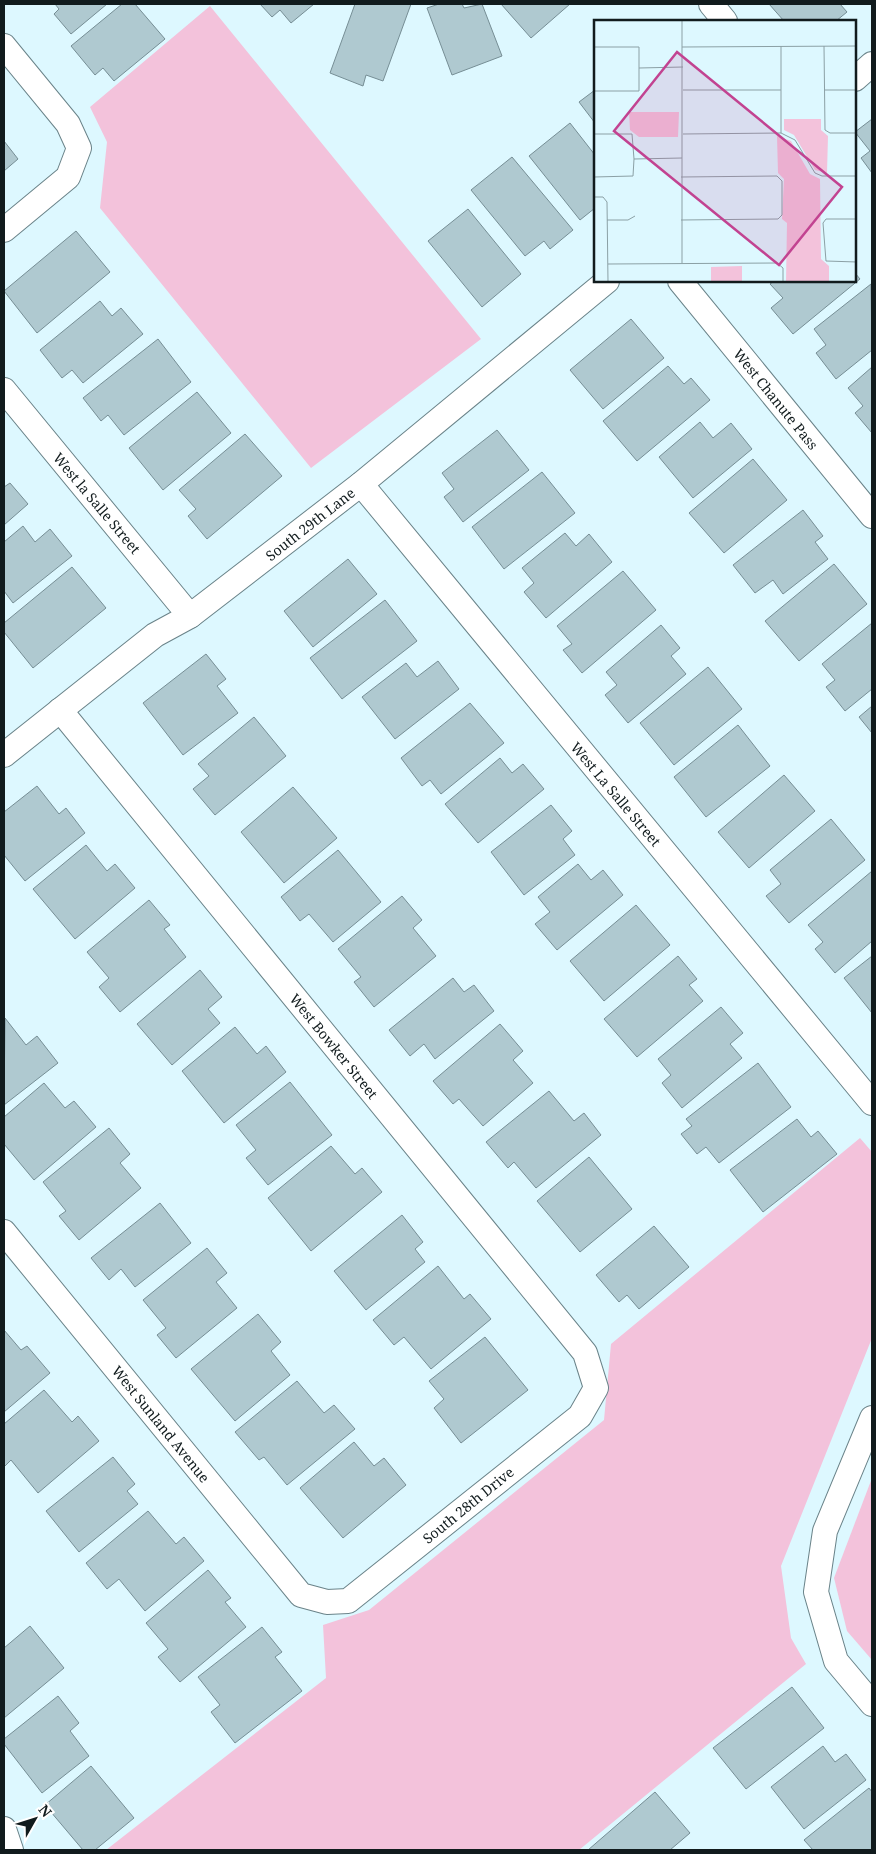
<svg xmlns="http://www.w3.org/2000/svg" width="876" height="1854" viewBox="0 0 876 1854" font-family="'Noto Serif',serif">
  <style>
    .green { fill: #f3c2db }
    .building { fill: #afc9d0; stroke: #768e95 }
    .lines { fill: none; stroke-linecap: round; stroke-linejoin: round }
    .street-casing { stroke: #6a8389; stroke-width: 26 }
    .street { stroke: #fff; stroke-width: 24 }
    .labels { text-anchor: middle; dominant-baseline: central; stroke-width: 4; stroke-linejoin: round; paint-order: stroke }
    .street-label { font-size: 14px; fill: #111b1d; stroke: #fff }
    .inset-road { fill: none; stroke: #8ba0a5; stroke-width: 1 }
    .view { fill: #c24391; fill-opacity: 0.15; stroke: #c24391; stroke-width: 2.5 }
    .inset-edge { fill: none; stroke: #111b1d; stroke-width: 2.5 }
  </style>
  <rect width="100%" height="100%" fill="#ddf8ff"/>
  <g class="green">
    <polygon points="210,6 481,339 311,468 100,208 107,142 90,107"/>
    <polygon points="860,1138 872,1152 872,1338 781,1566 791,1638 806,1664 579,1850 106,1850 326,1678 323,1625 369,1610 604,1420 611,1344"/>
    <polygon points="872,1478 872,1660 847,1631 834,1578"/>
  </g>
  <g class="building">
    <polygon points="55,4 107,4 71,34 54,14 59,9"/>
    <polygon points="122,4 135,4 165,39 114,81 103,68 95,75 71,46"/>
    <polygon points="260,4 314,4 291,23 280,10 272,17"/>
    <polygon points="355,4 411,4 383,81 366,75 363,86 330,73"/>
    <polygon points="439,4 462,4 464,8 482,4 502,56 452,75 427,8"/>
    <polygon points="501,4 570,4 531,38"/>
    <polygon points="769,4 840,4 847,12 836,21 784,21"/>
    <polygon points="595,90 595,123 579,102"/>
    <polygon points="872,119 872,173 861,158 870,151 855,132"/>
    <polygon points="570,123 595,155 595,208 580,220 529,156"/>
    <polygon points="4,141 18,159 4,171"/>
    <polygon points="512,157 573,230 550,249 544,241 525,256 471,190"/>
    <polygon points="468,209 521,274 482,307 428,241"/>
    <polygon points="76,231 110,272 37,333 4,291"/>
    <polygon points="855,273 860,279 793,334 771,308 783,298 770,284 774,281 855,281"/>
    <polygon points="871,284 872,350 836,379 816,353 826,345 814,329"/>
    <polygon points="100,301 112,316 121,308 143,334 83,383 72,370 62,378 40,350"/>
    <polygon points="631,319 664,358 603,409 570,370"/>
    <polygon points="158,339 191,382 124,435 108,415 101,421 83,398"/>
    <polygon points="668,366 684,384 691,378 710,400 637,461 603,421"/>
    <polygon points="872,367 872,433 855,413 863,406 848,388"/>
    <polygon points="197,392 231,433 163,490 129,448"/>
    <polygon points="700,422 713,438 731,423 752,449 693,498 659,457"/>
    <polygon points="497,430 529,470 463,522 444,497 454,489 442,473"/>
    <polygon points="245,434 282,476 207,539 188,516 196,509 179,490"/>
    <polygon points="753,459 787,500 724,553 689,513"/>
    <polygon points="542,472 575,513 504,569 472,527"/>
    <polygon points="10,483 28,504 4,525 4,487"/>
    <polygon points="803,510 823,536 815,542 828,559 783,594 773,580 755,593 733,565"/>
    <polygon points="23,526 35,542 50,529 72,556 13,603 4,591 4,542"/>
    <polygon points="565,533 576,546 589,534 612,562 546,618 524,592 534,583 522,568"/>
    <polygon points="348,559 377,594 313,647 284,611"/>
    <polygon points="834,564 867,604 799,661 765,621"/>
    <polygon points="72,567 106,608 33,668 4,632 4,623"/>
    <polygon points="623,571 656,610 582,673 563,650 572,644 557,626"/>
    <polygon points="385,600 417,641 342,699 310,658"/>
    <polygon points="872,623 872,689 845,711 826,687 835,680 822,664"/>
    <polygon points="661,625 680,648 671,656 686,674 628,723 605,695 617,685 606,672"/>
    <polygon points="206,654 226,679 217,686 238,713 183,755 143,703"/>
    <polygon points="438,661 459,689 395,739 362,697 406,663 417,677"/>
    <polygon points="708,667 742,709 674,765 640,723"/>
    <polygon points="470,703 504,743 441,794 430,780 422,786 401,758"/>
    <polygon points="872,706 872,733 859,717"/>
    <polygon points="254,717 286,756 215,815 193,789 209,776 198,764"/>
    <polygon points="738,725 770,766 706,817 674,777"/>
    <polygon points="500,758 512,773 523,764 544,789 478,843 445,804"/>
    <polygon points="784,775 815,811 749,868 718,832"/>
    <polygon points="37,786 59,814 66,808 85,833 25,881 4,855 4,812"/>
    <polygon points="293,787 337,838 284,883 241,832"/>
    <polygon points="551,805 572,831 563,839 575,855 524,895 491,852"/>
    <polygon points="831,819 865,860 789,923 766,896 781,884 770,870"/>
    <polygon points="86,845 107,871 115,864 135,888 75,939 33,889"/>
    <polygon points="338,850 381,902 333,942 309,914 300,921 281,897"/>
    <polygon points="578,864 591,880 603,870 623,895 557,950 535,924 550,912 538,897"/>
    <polygon points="872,871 872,941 835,973 815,949 823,942 808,925"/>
    <polygon points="402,896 422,920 413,928 436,956 374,1007 354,982 361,977 338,949"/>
    <polygon points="149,900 170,925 164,929 186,957 120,1012 99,987 109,978 87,952"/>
    <polygon points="636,905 670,945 604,1001 570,961"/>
    <polygon points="678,956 697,979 689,985 703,1001 637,1057 604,1019"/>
    <polygon points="872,956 872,1013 844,978"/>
    <polygon points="200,970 222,997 208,1009 220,1023 172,1065 137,1024"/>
    <polygon points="453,978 464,992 474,985 494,1011 435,1059 424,1044 410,1056 389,1030"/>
    <polygon points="721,1007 743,1033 730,1044 742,1058 682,1108 662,1083 671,1075 658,1059"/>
    <polygon points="5,1018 26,1045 37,1036 58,1063 4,1105"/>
    <polygon points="500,1024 523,1051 513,1060 533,1083 483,1126 459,1099 453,1104 433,1081"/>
    <polygon points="235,1027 257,1054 266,1046 286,1072 224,1123 182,1071"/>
    <polygon points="758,1063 791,1107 719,1163 706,1147 697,1154 681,1134 692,1126 686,1119"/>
    <polygon points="290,1082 332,1135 268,1185 246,1158 256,1150 236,1125"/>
    <polygon points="44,1083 65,1108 74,1101 96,1127 34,1180 4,1144 4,1117"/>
    <polygon points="549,1091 574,1121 584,1113 601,1135 536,1188 514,1162 508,1168 486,1142"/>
    <polygon points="797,1119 811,1137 818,1131 837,1154 763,1212 730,1170"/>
    <polygon points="109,1128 130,1154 120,1163 141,1188 79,1240 59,1216 66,1211 43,1182"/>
    <polygon points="331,1146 355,1174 362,1168 382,1192 311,1251 268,1198"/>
    <polygon points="589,1157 632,1209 580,1252 537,1201"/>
    <polygon points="160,1203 191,1243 135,1287 121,1269 109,1280 91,1258"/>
    <polygon points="402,1215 423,1242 415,1249 425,1262 366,1310 334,1271"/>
    <polygon points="654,1226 689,1267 639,1309 627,1295 619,1302 596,1275"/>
    <polygon points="207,1248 227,1273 216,1282 237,1308 176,1358 157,1335 166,1328 143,1300"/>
    <polygon points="438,1266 464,1299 470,1294 491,1319 431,1369 404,1337 394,1345 373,1320"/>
    <polygon points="258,1314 281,1342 271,1351 290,1375 235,1421 191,1369"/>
    <polygon points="4,1330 21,1350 27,1346 50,1373 4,1412"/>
    <polygon points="485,1337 528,1390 461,1443 434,1408 444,1399 429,1381"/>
    <polygon points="297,1381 324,1413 334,1405 355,1429 287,1485 264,1457 259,1460 235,1432"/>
    <polygon points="44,1390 72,1422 78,1416 99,1441 38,1493 11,1460 4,1467 4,1424"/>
    <polygon points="354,1442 374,1466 384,1458 406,1485 343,1538 300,1488"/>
    <polygon points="113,1457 135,1484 127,1491 138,1504 79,1552 46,1511"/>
    <polygon points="148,1511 176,1544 184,1537 204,1561 145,1611 119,1579 107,1589 86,1563"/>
    <polygon points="208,1570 231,1598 225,1602 246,1627 180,1682 158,1657 168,1649 146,1623"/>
    <polygon points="30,1626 64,1668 4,1718 4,1648"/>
    <polygon points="262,1627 282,1652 275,1657 302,1691 235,1743 211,1712 220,1705 198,1677"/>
    <polygon points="792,1687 824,1728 746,1789 713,1748"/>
    <polygon points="58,1696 79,1723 70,1731 89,1756 42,1793 4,1744 4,1739"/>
    <polygon points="823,1746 835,1762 846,1754 866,1780 804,1829 771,1787"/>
    <polygon points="91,1766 134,1818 95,1850 83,1850 45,1805"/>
    <polygon points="869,1788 872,1792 872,1850 813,1850 804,1840"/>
    <polygon points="655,1792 690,1833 670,1850 588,1850"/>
  </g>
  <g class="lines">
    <defs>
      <g id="street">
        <polyline points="711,4 725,21"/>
        <polyline points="4,46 68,124 79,148 68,177 4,230"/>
        <polyline points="855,79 872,64"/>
        <polyline points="680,281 872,516"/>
        <polyline points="4,390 190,616"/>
        <polyline points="361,484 872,1103"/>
        <polyline points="4,755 155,635 190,616 361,484 607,281"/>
        <polyline points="4,1232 301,1595 327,1602 348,1601 580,1416 596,1388 585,1353 60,710"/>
        <polyline points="872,1418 825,1531 816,1592 836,1661 872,1704"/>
        <polyline points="4,1829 11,1850"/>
      </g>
    </defs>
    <use href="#street" class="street-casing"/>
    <use href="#street" class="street"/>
  </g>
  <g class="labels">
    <g class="street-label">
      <text transform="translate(776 399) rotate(51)">West Chanute Pass</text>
      <text transform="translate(97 503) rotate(50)">West la Salle Street</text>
      <text transform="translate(310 524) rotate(-38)">South 29th Lane</text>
      <text transform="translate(616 794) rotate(50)">West La Salle Street</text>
      <text transform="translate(334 1046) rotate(51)">West Bowker Street</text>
      <text transform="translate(161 1424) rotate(51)">West Sunland Avenue</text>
      <text transform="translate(468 1505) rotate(-39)">South 28th Drive</text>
    </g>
  </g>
  <g transform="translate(594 20)">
    <rect width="262" height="262" fill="#ddf8ff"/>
    <path d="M 35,92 L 85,92 L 84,117 L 45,117 L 36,110 ZM 190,99 L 227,99 L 227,110 L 234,116 L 233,153 L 221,150 L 200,115 L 190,110 ZM 183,116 L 197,121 L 216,154 L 226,159 L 227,239 L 235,246 L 235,262 L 192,262 L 193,203 L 188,199 L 190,159 L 184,153 ZM 148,246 L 148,262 L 117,262 L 117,247 Z" fill="#f3c2db"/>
    <path class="inset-road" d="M 187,26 L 187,113M 230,26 L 231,110 L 236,113 L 263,113M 0,27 L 45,27 L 45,71 L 0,71M 88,27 L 263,26M 45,48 L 89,47M 89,70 L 187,70M 230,70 L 263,70M 0,114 L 38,114 L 40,139 L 39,156 L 0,157M 89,114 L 187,113 L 201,120 L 221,153 L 228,156 L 263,156M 40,139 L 88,138M 87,157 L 183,156 L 188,161 L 188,195 L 184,199 L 87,200M 0,177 L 9,177 L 13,182 L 14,262M 263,199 L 232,199 L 229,203 L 232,241 L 263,242M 13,200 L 34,200 L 41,196M 88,243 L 88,0M 14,244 L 183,243 L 189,248 L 189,262"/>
    <path class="view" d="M 83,32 L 248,167 L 185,245 L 20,111 Z"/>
    <rect width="262" height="262" class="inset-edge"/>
  </g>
  <rect width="876" height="1854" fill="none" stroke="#111b1d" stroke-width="10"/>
  <g transform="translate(35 1819) rotate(51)" stroke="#ffffff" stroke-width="4" paint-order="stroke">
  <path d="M0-4L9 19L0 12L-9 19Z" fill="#111b1d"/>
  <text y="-8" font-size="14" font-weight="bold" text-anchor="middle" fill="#111b1d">N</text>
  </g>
</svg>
